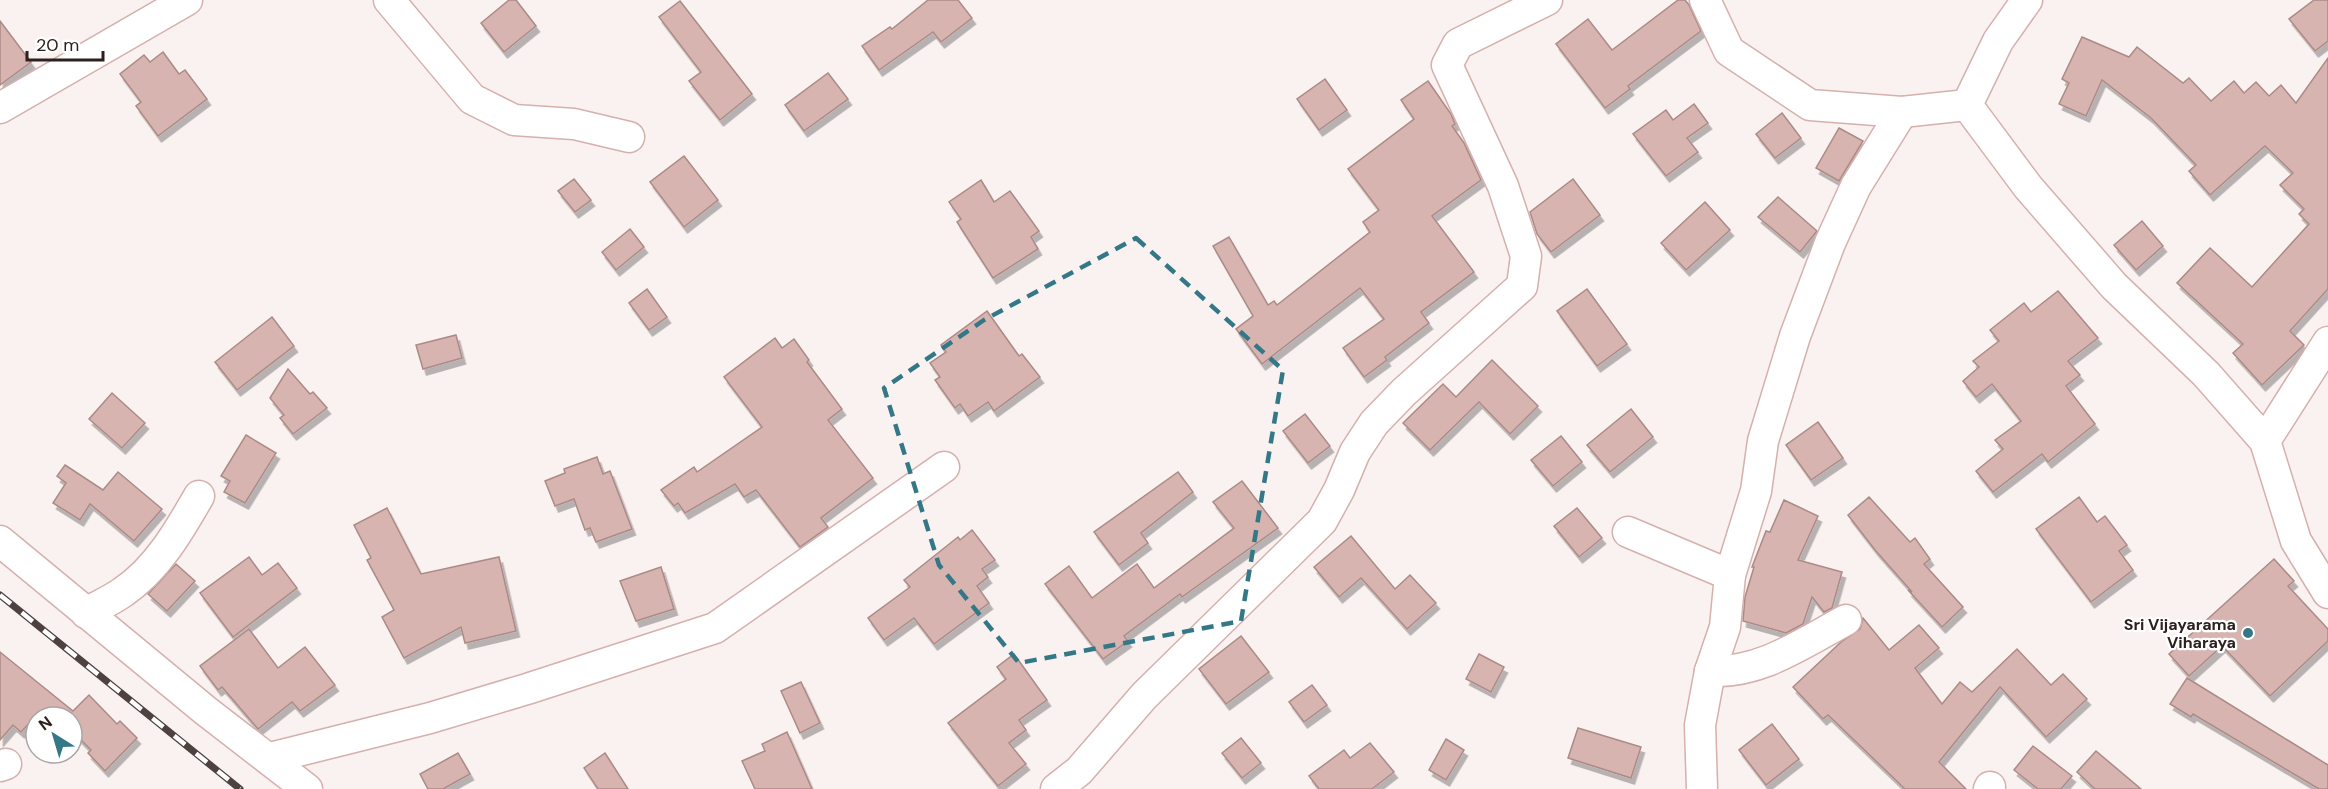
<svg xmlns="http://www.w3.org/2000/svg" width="2328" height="789" viewBox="0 0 2328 789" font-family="'DM Sans',sans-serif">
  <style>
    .building { fill: #d7b4b0; stroke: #ac8a86; stroke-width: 1.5; filter: url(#shadow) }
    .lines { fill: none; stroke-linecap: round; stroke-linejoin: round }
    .minor-casing { stroke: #d5b0ad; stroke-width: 33 }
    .minor { stroke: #fff; stroke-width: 30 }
    .rail-casing { stroke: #4e4240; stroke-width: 7 }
    .rail { stroke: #fff; stroke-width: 4.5; stroke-dasharray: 14; stroke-linecap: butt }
    .marked { fill: none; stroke: #347887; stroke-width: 4.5; stroke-dasharray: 12 8; stroke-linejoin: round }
    .poi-dot { fill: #347887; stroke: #fff; stroke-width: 2 }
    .labels { text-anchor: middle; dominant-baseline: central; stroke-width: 4.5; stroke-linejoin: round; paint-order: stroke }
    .poi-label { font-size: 16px; font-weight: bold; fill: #2d201e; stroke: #fff; text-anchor: end }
  </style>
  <defs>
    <filter id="shadow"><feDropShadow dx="3.5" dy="6" stdDeviation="0" flood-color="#0004"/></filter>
  </defs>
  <rect width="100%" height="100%" fill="#faf2f1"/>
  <g class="building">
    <polygon points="509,0 516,0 536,26 504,52 481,23"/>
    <polygon points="928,0 958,0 972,18 941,42 933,32 879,70 862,46 890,27 892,29"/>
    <polygon points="1678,0 1685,0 1689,5 1701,31 1628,86 1630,89 1605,108 1556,44 1588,19 1612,50"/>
    <polygon points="2314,0 2328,0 2328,41 2315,51 2289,19"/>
    <polygon points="680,1 752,94 720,120 689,81 701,72 659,17"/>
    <polygon points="0,21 31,62 0,85"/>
    <polygon points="2082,37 2129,57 2137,47 2183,83 2189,78 2211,101 2234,81 2244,93 2256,82 2269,96 2281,85 2296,103 2328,58 2328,289 2290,331 2304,345 2262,385 2233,353 2243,344 2177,283 2210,248 2252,287 2309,224 2299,214 2304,209 2280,185 2293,173 2265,146 2210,195 2189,171 2196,165 2151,118 2102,80 2086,116 2059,104 2069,83 2062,79"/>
    <polygon points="163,52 179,74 185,70 207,99 158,136 136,106 141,102 120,74 144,55 150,62"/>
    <polygon points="828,73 848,99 804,131 785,105"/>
    <polygon points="1325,79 1347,110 1319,130 1297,99"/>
    <polygon points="1428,81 1451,114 1455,124 1452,126 1464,143 1481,180 1432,216 1474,272 1421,312 1429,323 1385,357 1387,360 1364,377 1343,348 1384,319 1360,288 1262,364 1236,329 1253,316 1213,246 1229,237 1268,305 1274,301 1277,305 1370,232 1363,222 1379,210 1348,169 1414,119 1401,100"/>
    <polygon points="1694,104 1708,123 1687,138 1698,152 1666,176 1633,134 1666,110 1673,120"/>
    <polygon points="1782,113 1801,138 1775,158 1756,134"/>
    <polygon points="1839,128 1863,141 1839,181 1816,168"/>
    <polygon points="684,156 718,200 684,227 650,182"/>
    <polygon points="574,179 591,200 575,212 558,191"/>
    <polygon points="1573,179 1600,215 1551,252 1537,234 1530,212"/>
    <polygon points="981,180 994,202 1010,191 1039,231 1031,237 1038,249 993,278 957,222 961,219 949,202"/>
    <polygon points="1778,197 1817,231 1800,252 1758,217"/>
    <polygon points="1705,202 1730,230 1686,270 1661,243"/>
    <polygon points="2142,221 2163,246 2136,270 2114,245"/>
    <polygon points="630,229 644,247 616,270 602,252"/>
    <polygon points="647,289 667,317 649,330 629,303"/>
    <polygon points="1587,289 1627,344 1597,366 1557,311"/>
    <polygon points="2058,291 2098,338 2068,361 2080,375 2066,386 2095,424 2048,462 2042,454 1993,492 1976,471 2003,449 1995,440 2021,421 1992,384 1976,397 1963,381 1979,367 1973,361 1999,341 1990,330 2024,303 2031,312"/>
    <polygon points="987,311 1019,356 1022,354 1040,377 994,411 988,402 968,416 960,404 955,408 935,380 940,377 930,363 946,352 941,345"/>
    <polygon points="272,317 294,346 237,390 215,362"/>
    <polygon points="456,335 462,358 423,369 416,345"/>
    <polygon points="775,338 782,348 794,339 809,360 807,362 842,409 828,420 873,478 821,518 828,527 800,547 756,490 744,497 735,484 685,513 678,503 674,506 661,490 694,467 697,472 762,427 724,377"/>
    <polygon points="1492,360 1538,406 1510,434 1479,402 1430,450 1403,423 1443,384 1456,397"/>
    <polygon points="288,369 310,394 313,392 327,408 293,434 280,418 284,415 270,398"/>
    <polygon points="112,393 145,423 122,448 89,419"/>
    <polygon points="1631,409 1653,437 1610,472 1587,445"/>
    <polygon points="1305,414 1330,446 1308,463 1283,431"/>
    <polygon points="1818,422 1843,458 1811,480 1786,445"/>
    <polygon points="246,435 276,453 245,503 224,492 230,481 221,476"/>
    <polygon points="1561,436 1582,462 1553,486 1531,460"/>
    <polygon points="597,457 603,474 610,471 632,529 596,542 590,528 585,530 574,499 555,506 545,481 565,473 564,469"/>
    <polygon points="65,465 103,490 118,472 162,509 134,541 90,504 80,520 53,503 66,483 57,476"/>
    <polygon points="1178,472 1193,492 1141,533 1148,543 1119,565 1094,532"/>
    <polygon points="1242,481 1278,528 1182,597 1180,594 1124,636 1128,641 1103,659 1045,584 1069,566 1092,598 1137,564 1154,588 1234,528 1213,502"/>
    <polygon points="1869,497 1910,542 1915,538 1930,559 1924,564 1963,607 1942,627 1908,590 1912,592 1875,550 1848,515"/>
    <polygon points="2079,497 2097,522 2105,516 2127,545 2119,551 2133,570 2091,602 2036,529"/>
    <polygon points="1784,500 1818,516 1798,560 1842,572 1832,608 1824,612 1812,597 1803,624 1786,633 1743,621 1745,597 1754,567 1752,567 1766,531 1770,532"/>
    <polygon points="387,508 421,574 499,557 516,631 465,643 461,627 404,658 382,617 394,610 367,560 371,558 354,525"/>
    <polygon points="1577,508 1602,538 1579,557 1554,526"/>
    <polygon points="972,530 995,560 982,569 988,577 977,586 989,603 934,644 914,618 884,640 868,618 910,587 904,580 958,537 960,540"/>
    <polygon points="1351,536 1395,589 1410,575 1436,603 1407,629 1361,578 1339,597 1314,567"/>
    <polygon points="249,557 262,575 278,563 297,588 233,637 200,593"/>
    <polygon points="2274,559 2294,581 2288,586 2328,629 2328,641 2270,696 2222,646 2189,676 2169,654"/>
    <polygon points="176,564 195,581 167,611 148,594"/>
    <polygon points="661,567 674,609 636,621 620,581"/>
    <polygon points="1863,618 1889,650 1919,625 1939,648 1915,668 1942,704 1960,682 1972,692 2017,649 2051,685 2063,674 2087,699 2046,737 2000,687 1939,762 1966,789 1905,789 1828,715 1823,719 1793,687 1841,642 1860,629"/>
    <polygon points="249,629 278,668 305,647 335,685 300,711 292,702 258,729 222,687 218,690 200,666"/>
    <polygon points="1241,636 1269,672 1226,704 1199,669"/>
    <polygon points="0,652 73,711 89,695 117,724 120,721 137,738 105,771 88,753 91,750 72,731 72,717 35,717 21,732 13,725 0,740"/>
    <polygon points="1014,654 1047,700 1019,720 1026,730 1009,743 1026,764 998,786 948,723 1006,679 997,667"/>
    <polygon points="1479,654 1504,667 1491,692 1466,679"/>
    <polygon points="2187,678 2328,765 2328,789 2319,789 2193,714 2191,717 2170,704"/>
    <polygon points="801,682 820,723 800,733 781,691"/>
    <polygon points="1312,685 1327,705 1304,722 1289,702"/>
    <polygon points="1772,724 1799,759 1766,785 1739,750"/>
    <polygon points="1578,728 1641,747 1631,778 1568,758"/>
    <polygon points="787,732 812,789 755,789 742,761 765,751 762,744"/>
    <polygon points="1241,738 1261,763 1242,778 1222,753"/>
    <polygon points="1446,739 1464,750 1446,780 1429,770"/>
    <polygon points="1370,743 1394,772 1372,789 1319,789 1309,776 1344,750 1350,758"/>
    <polygon points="2033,746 2072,776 2061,789 2038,789 2014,770"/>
    <polygon points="2096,751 2141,789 2095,789 2077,772"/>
    <polygon points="458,753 470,774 443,789 428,789 420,774"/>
    <polygon points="605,753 628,789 598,789 584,768"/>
  </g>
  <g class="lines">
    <defs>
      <g id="minor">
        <polyline points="389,0 472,99 514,120 574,124 629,137"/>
        <polyline points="1705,0 1729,51 1810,105 1902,112 1967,105"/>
        <polyline points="2027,0 1998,41 1967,105 2028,187 2114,286 2206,374 2265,441 2296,541 2328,593"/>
        <polyline points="0,108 187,0"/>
        <polyline points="2265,441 2328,342"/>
        <polyline points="1628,532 1730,575"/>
        <polyline points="0,541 206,711 307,789"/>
        <path d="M 86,613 C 98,606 112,600 123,592 C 157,569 179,531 199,496"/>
        <path d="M 1710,671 C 1760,674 1803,643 1846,620"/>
        <polyline points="270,758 430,718 527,689 715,628 944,467"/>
        <polyline points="0,766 6,764"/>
        <polyline points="1056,789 1079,771 1144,696 1322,521 1339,490 1355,452 1374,423 1404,392 1522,286 1526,256 1503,186 1447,65 1458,44 1547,0"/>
        <polyline points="1702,789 1700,725 1710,671 1725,627 1730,575 1756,491 1763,441 1795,336 1830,243 1856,186 1902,112"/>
        <polyline points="1989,789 1990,787"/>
      </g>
    </defs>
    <use href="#minor" class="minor-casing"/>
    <use href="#minor" class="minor"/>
    <defs>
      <polyline id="rail" points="0,595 240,789"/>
    </defs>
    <use href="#rail" class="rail-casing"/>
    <use href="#rail" class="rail"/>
  </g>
  <path class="marked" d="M 1136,238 L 1283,370 L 1241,621 L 1019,663 L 939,565 L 884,388 L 984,320 Z"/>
  <circle class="poi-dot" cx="2248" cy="633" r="6"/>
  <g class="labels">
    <g class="poi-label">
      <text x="2236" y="624">Sri Vijayarama<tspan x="2236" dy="18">Viharaya</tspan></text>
    </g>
  </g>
  <g transform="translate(54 735) rotate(323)"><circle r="28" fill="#ffffff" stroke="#aba6a5" stroke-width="1.5"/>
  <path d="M0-4.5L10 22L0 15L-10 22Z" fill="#347887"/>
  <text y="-9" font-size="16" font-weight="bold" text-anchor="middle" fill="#2d201e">N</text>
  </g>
  <path d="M27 51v9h76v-9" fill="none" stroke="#2d201e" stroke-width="3"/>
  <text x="36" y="51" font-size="18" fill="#2d201e" stroke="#ffffff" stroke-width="4.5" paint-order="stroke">20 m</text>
</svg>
